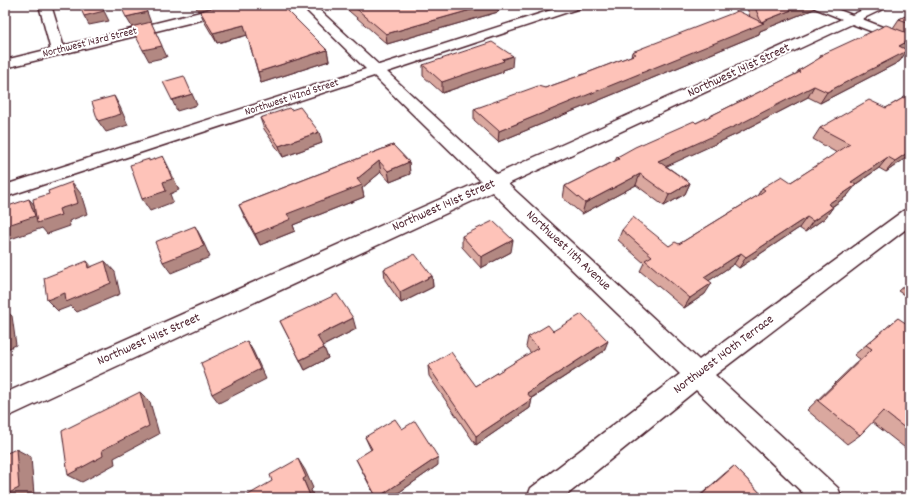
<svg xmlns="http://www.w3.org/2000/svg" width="915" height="503" viewBox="0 0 915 503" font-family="Dekko,sans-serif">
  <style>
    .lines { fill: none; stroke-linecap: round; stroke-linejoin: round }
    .minor-casing { stroke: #4a1f2b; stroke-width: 3 }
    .tertiary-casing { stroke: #4a1f2b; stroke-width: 3 }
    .minor { fill: #fff; fill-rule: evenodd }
    .tertiary { fill: #fff; fill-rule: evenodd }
    .wall { fill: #daa89f; stroke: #4a1f2b }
    .shaded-wall { fill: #b28882; stroke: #4a1f2b }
    .building { fill: #fec3b9; stroke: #4a1f2b }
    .labels { text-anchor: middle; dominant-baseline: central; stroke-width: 4; stroke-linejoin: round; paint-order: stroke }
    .far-street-label { font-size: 11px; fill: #4a1f2b; stroke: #fff }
    .street-label { font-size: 13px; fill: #4a1f2b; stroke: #fff }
  </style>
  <rect width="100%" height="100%" fill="#fff"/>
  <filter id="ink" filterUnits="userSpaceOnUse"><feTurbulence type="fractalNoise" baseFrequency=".025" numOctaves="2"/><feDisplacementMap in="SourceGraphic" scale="8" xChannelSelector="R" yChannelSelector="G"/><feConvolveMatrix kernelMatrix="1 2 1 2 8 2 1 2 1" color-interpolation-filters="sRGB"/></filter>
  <g filter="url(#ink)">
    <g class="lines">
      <defs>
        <g id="minor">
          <polygon points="39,5 51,5 65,51 63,54 53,54 51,51"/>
          <polygon points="301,5 314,5 379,65 567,5 585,5 583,7 387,72 497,174 842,19 812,7 810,5 826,5 852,15 873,5 889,5 887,7 862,19 910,38 910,46 852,24 508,184 699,360 903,211 910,209 910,226 715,375 838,488 842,498 808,498 696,390 563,498 527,498 531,488 680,374 492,192 5,418 5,393 481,181 374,76 5,197 5,185 366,69"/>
        </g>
        <polygon id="tertiary" points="229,5 251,5 250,8 5,68 5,60"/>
      </defs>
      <use href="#minor" class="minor-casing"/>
      <use href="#tertiary" class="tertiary-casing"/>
      <use href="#minor" class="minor"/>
      <use href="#tertiary" class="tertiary"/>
    </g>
    <g class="wall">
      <polygon points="342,5 515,5 498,10 498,12 387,44"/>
      <polygon points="746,5 816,5 814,9 760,31 759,34 498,142 474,120 474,109 545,88 587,73 631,56 632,52 750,17"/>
      <polygon points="200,11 327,50 329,61 261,83 247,35 217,43 204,21"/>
      <polygon points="910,14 910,47 906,49 907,50 900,61 895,64 820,103 808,97 737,134 666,166 690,183 685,194 664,206 636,185 582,214 563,198 565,186 615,161 617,157 696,123 796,74 798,71 819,59 821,55 893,28 899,19"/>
      <polygon points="423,65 512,67 503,70 503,72 442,93 423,76"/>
      <polygon points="910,94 910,155 886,172 879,168 855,185 847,196 832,207 833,207 825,218 805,232 799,228 739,268 734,264 708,281 705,294 684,308 640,271 644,263 618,240 622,230 669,246 679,244 757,196 762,188 791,182 837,153 813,139 820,128 886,108"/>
      <polygon points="260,118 322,143 283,157 264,129"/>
      <polygon points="393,145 409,162 410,174 390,182 381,172 362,188 364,197 293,225 295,231 260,245 244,216 239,205"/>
      <polygon points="462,236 511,252 481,268 462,247"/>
      <polygon points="384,269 432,276 433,287 401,303 385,280"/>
      <polygon points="910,280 910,299 898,291"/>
      <polygon points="898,318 908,391 910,393 910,451 909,451 872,422 860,435 847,444 807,410 860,359 854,355"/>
      <polygon points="280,321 356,329 323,346 328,358 305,370"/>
      <polygon points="553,331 604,351 532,398 530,408 476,445 429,376 428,366 476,386 531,353 526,347 528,337"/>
      <polygon points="402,429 438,465 391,498 376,498 360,467 356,459 371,450 365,437"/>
      <polygon points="734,466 765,498 697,498 724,474"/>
    </g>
    <g class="shaded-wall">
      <polygon points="101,5 109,21 89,25 84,16"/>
      <polygon points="195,5 223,5 198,11"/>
      <polygon points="488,5 515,5 498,10 498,12 387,44 386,34"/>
      <polygon points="804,5 816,5 814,9 760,31 759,34 498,142 499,131 761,22"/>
      <polygon points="147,12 151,23 132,27 126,17"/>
      <polygon points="151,23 167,57 149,61 143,50"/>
      <polygon points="244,25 248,35 217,43 213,33"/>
      <polygon points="910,40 910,47 891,57 899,46"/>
      <polygon points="327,50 329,61 261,83 258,72"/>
      <polygon points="907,50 900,61 895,64 820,103 827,92"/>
      <polygon points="513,56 512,67 503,70 503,72 442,93 442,82"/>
      <polygon points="814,86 808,97 737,134 654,172 658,161"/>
      <polygon points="192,94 197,105 177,111 172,100"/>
      <polygon points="114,96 120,107 128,125 106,132 98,121"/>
      <polygon points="319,132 322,143 283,157 279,146"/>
      <polygon points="910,151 910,155 886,172 895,161"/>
      <polygon points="163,156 169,168 179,190 170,194 173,202 150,211 142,199 163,182"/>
      <polygon points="888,157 879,168 843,193 851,182"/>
      <polygon points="379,161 381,172 362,188 364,197 293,225 295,231 260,245 255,234 287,214 357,179"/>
      <polygon points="409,162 410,174 390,182 388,171"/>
      <polygon points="640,174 636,185 582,214 585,203"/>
      <polygon points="72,182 81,194 87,214 69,221 70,226 47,234 42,228 5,241 5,226 29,199 39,210 59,209"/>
      <polygon points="690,183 685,194 664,206 669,195"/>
      <polygon points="856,185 847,196 820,215 828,204"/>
      <polygon points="833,207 825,218 805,232 813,221"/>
      <polygon points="807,217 799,228 739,268 746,257"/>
      <polygon points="195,226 201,237 210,257 171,273 163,262"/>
      <polygon points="513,240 511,252 481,268 481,257"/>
      <polygon points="741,253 734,264 698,288 704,277"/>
      <polygon points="87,261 96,272 88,268"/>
      <polygon points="105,261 115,272 120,294 77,312 71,306 58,311 47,300"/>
      <polygon points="432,276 433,287 401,303 400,292"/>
      <polygon points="712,283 705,294 684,308 690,298"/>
      <polygon points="5,310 12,316 16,345 5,350"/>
      <polygon points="353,318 356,329 321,347 317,336"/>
      <polygon points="247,341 253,351 266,379 219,403 212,394"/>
      <polygon points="608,341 604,351 525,402 527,393"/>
      <polygon points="324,348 328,358 305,370 300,360"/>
      <polygon points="140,392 150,402 159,434 114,458 115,464 82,482 68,475 102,450"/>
      <polygon points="532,399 530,408 476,445 476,436"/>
      <polygon points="16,449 31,457 34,495 29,498 5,498 5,495"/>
      <polygon points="438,457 438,465 391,498 377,498"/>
      <polygon points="298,459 305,470 313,488 311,490 314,498 311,498 303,479"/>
    </g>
    <g class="building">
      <polygon points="79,5 101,5 104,11 84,16"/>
      <polygon points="120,5 143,5 147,12 126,17"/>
      <polygon points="224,5 282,5 327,50 258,72 244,25 213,33 200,11"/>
      <polygon points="352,5 488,5 386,34"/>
      <polygon points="754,5 804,5 761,22 764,23 499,131 474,109 538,86 545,88 587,73 636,54 632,52 738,11 761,22"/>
      <polygon points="910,14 910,23 899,19"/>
      <polygon points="151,22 162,46 143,50 131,27"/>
      <polygon points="886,25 910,34 910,40 899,46 907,50 903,53 827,92 814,86 742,123 658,161 690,183 669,195 640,174 585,203 565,186 619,159 617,157 635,147 694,121 696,123 800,72 798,71 823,56 821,55"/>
      <polygon points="492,42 513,56 502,59 504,61 442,82 423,65"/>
      <polygon points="184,76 192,94 172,100 163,82"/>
      <polygon points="910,94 910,151 895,161 888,157 851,182 856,185 828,204 833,207 813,221 807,217 746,257 741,253 704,277 712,283 690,298 645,260 652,256 622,230 633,217 669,246 675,242 679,244 757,196 765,190 762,188 782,176 791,182 850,144 820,128 869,100 886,108"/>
      <polygon points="114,96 121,114 98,121 92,102"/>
      <polygon points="300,107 319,132 279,146 260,118 289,108 291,110"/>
      <polygon points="393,145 409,162 388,171 379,161 357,179 362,185 287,214 291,219 255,234 239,205"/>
      <polygon points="163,156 172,179 163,182 166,191 142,199 130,165 149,159 149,161"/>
      <polygon points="72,182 78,203 59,209 61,215 37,223 33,199 49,194 48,191"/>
      <polygon points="29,199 35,216 5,226 5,207"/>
      <polygon points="493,221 513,240 481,257 462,236"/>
      <polygon points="195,226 204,246 163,262 155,242"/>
      <polygon points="415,254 432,276 400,292 384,269"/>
      <polygon points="87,261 88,268 105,261 111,283 66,302 65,293 47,300 44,278"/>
      <polygon points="337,294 353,318 317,336 324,348 300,360 280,321"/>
      <polygon points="582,314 608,341 527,393 532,399 476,436 428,366 451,352 476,386 538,348 528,337 548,325 553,331"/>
      <polygon points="898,318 910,326 910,389 908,391 910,393 910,432 883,411 860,435 818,401 872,349 866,345"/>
      <polygon points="247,341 260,369 212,394 201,363"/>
      <polygon points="140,392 149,426 102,450 103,456 68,475 62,431"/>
      <polygon points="395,419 402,429 415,421 438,457 377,498 356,459 372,449 365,437"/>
      <polygon points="16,449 19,488 5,495 5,454"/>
      <polygon points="298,459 306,477 303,479 311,498 243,498 272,481 270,475"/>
      <polygon points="734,466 765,498 698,498"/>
    </g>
  </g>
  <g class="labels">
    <g class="far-street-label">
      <text transform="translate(90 43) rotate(-14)">Northwest 143rd Street</text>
      <text transform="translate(292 98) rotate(-18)">Northwest 142nd Street</text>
    </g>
    <g class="street-label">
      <text transform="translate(739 71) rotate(-25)">Northwest 141st Street</text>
      <text transform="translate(444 206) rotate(-24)">Northwest 141st Street</text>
      <text transform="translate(568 251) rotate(43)">Northwest 11th Avenue</text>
      <text transform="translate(149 340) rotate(-24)">Northwest 141st Street</text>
      <text transform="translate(724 355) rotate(-37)">Northwest 140th Terrace</text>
    </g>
  </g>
  <rect width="915" height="503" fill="none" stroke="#fff" stroke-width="20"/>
  <rect x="10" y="10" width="895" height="483" fill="none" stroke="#4a1f2b" stroke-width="1.5" filter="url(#ink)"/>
</svg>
